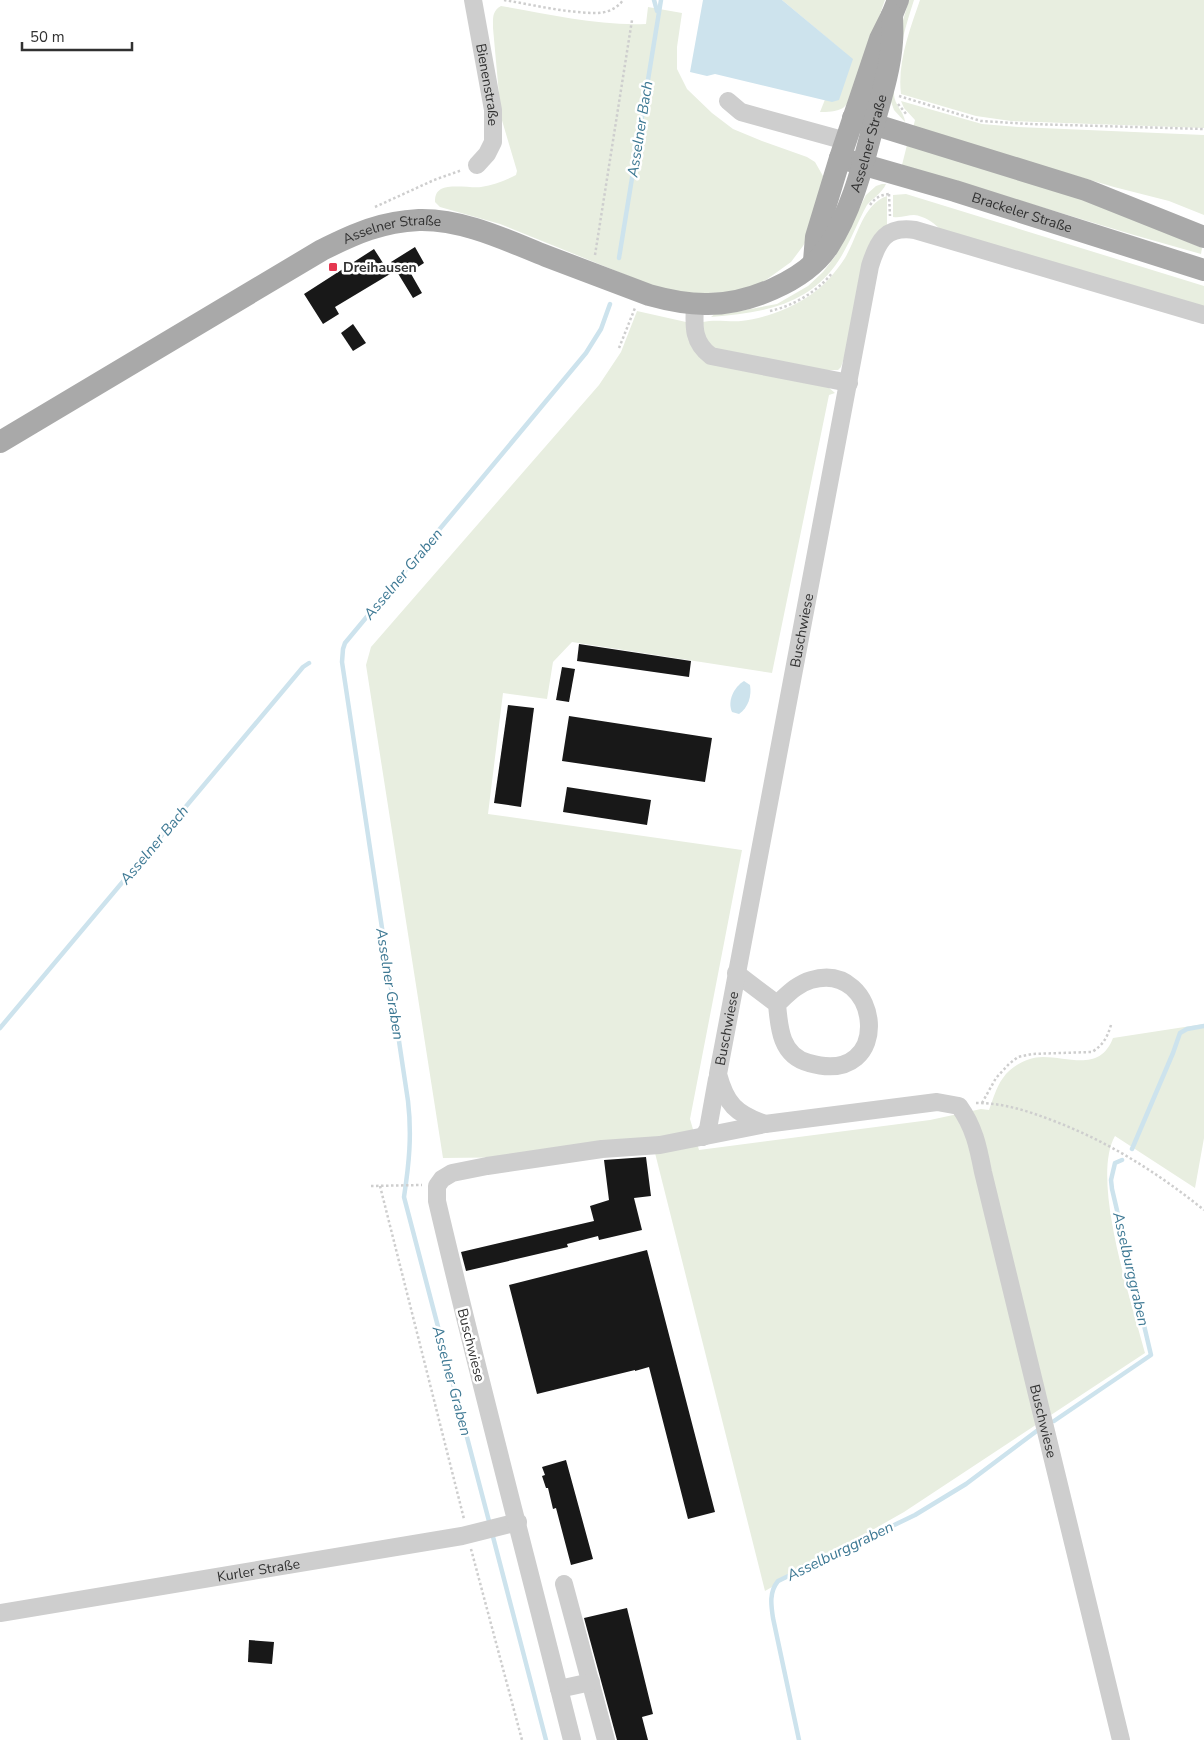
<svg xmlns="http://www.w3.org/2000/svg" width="1204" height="1740" viewBox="0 0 1204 1740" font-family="'Nunito Sans',sans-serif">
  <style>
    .green { fill: #e8eee0 }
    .water { fill: #cde3ed }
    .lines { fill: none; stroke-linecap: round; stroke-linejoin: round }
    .stream { stroke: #cde3ed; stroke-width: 4.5 }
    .building { fill: #181818 }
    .path { stroke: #cecece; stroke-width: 2.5; stroke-dasharray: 2.5 2.5; stroke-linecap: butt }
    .minor { stroke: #cecece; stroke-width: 18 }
    .major { stroke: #a9a9a9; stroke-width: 22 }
    .poi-dot { fill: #e53750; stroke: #fff; stroke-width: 2 }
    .labels { text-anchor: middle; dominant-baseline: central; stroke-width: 5; stroke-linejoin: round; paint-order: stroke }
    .street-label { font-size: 14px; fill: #313131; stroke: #fff }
    .poi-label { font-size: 14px; font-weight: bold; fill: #313131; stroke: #fff; text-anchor: start }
    .water-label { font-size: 15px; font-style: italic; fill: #3e7994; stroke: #fff }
  </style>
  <rect width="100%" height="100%" fill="#fff"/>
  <g class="green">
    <path d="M 782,0 L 885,0 C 877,20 858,99 843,108 C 836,112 827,112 820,112 L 844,52 Z"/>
    <path d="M 909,0 L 914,0 C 906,25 899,49 896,75 C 895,81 893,88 894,94 C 894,105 905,113 905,122 L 894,110 L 890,99 L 901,27 Z"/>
    <path d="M 920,0 L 1204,0 L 1204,128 L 1011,121 L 976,116 L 901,94 C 897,63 910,29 920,0 Z"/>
    <path d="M 501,6 C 548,14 598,26 646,24 L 648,7 L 682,13 L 677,47 L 677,69 L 687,89 L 712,113 L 733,129 L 762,141 L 807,157 L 815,162 L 823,176 L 814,227 L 803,246 L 791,262 L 766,280 L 742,292 L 673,294 L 500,224 L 440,207 L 435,202 C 435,196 436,192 441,189 C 450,184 471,188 481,187 C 494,185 504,181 516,175 L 517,171 L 501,117 L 493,28 C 493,18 492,11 501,6 Z"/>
    <polygon points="901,101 982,124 1018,127 1204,135 1204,215 1169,201 1114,187 913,128 915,120 904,108"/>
    <polygon points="907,145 1077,197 1186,241 1202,248 1201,254 1134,235 902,165"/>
    <path d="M 882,184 L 886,184 C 882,193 873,198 867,205 C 857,223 850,243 839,260 C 809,306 761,313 711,317 L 716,313 L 735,312 L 777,304 L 808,286 L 823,272 L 836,255 L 866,195 L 876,186 Z"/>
    <path d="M 906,194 L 1204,286 L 1204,307 L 940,229 C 933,222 924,216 914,215 C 908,215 902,218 893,217 L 893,195 Z"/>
    <path d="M 887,196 L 887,229 L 841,367 L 838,370 L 824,370 L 715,351 L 705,343 L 703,322 C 714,319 729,322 741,321 C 765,318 788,310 809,296 C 823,287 836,272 845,258 C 857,238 863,204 887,196 Z"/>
    <path d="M 637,311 L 686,322 C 689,337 690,347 701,358 L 828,387 L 835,393 L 829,395 L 772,673 L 572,642 L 553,662 L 547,699 L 503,693 L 488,814 L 742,850 L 690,1119 L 699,1150 L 930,1120 L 981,1109 L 989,1110 C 993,1100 996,1087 1003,1078 C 1011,1066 1028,1057 1043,1057 C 1070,1057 1100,1072 1113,1038 L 1204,1024 L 1204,1138 L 1195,1188 L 1115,1136 C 1090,1180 1132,1303 1145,1353 L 904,1512 L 765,1591 L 653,1145 L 543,1157 L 443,1158 L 366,665 L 371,647 L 599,385 L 621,352 Z"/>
  </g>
  <g class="water">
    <polygon points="703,0 782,0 853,59 839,100 832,102 715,74 707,76 690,72"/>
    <path d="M 744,681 L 750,685 C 752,696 748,708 739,714 L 732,712 C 727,701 734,687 744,681 Z"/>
  </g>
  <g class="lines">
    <g class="stream">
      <polyline points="654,0 657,11"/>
      <polyline points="619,258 661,0"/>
      <polyline points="0,1028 303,667 309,663"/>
      <polyline points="1132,1149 1173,1053 1180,1033 1187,1029 1204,1026"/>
      <polyline points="1054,1421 1151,1355 1112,1189 1111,1180 1115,1163 1122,1160"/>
      <path d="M 490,1525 L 404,1197 C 409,1164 412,1135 408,1101 L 342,662 L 343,649 L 345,643 L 586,353 L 601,329 L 610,304"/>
      <polyline points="492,1533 546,1740"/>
      <path d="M 799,1740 L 773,1618 C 771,1605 769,1592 778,1581 L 915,1515 L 966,1484 L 1038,1430"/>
    </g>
  </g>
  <g class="building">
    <polygon points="415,247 424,263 410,272 422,293 413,298 391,262"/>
    <polygon points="374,249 390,274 335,307 339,314 323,324 304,294"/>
    <polygon points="353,324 366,343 353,351 341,333"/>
    <polygon points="579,644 691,661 689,677 577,661"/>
    <polygon points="562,667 575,669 569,702 556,700"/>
    <polygon points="508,705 534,708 521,807 494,803"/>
    <polygon points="569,716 712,738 705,782 562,761"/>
    <polygon points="567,787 651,800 647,825 563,812"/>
    <polygon points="646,1157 651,1196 634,1198 642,1230 599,1240 598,1236 567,1244 568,1247 466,1271 461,1252 594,1221 590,1206 609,1200 604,1160"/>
    <polygon points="647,1250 715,1512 688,1519 649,1367 635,1371 635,1370 537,1394 509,1285"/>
    <polygon points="566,1460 593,1559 571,1565 556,1508 553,1509 548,1488 546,1488 542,1476 545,1475 542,1467"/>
    <polygon points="627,1608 653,1714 642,1717 648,1740 617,1740 584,1618"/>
    <polygon points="249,1640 274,1642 272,1664 248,1662"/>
  </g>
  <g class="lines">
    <g class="path">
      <path d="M 504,0 C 534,5 566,13 597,13 C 607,13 618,8 623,0"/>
      <polyline points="899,96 981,121 1030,124 1204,129"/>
      <polyline points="898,104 907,115"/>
      <polyline points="889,194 890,216"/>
      <path d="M 870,205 C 875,198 880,195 889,194"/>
      <polyline points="375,207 434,180 462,170"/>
      <polyline points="595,255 632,20"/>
      <path d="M 770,311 C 793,306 817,292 832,273"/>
      <polyline points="619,348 635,308"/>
      <path d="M 976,1103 C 1004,1103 1028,1111 1054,1121 C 1109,1142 1158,1173 1204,1210"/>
      <path d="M 982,1103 L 996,1078 L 1009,1064 L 1018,1057 L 1032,1054 L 1092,1052 C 1103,1045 1107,1038 1111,1025"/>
      <polyline points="371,1186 422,1185"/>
      <polyline points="380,1186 464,1519"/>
      <polyline points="471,1549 522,1740"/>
    </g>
    <g class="minor">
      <path id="s1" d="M 473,0 L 493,110 L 493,142 L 487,154 L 477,165"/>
      <polyline points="728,101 741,112 846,141"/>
      <path d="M 695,304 C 694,325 692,342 711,356 L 849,383"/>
      <path d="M 736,973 L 777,1004 C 779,1028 781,1056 809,1063 C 896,1088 881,959 811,980 C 797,984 787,995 777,1004"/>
      <path id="s2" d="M 765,1124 C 736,1114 726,1104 718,1074 L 870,266 C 878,240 886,226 915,230 L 1204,315"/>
      <polyline points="703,1137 708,1129 717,1079"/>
      <polyline points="564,1584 606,1740"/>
      <path id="s3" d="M 0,1613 L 462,1536 L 518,1522"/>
      <polyline points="559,1689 591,1682"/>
      <path id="s4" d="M 572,1740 C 527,1560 479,1381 437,1201 L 437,1186 L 442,1179 L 452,1173 L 487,1166 L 602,1149 L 660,1145 L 765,1124 L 937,1102 L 959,1106 C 974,1127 978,1146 983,1172 L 1121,1740"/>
    </g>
    <g class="major">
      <polyline points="853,118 1086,190 1204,237"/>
      <path id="s5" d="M 840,158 L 955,191 L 1204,270"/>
      <polyline points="814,261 816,237 840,158 880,39 892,15 898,0"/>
      <path id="s6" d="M 0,442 L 322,250 C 356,233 381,222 419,220 C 463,219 506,240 546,256 C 580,269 614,282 649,295 C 667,300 686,304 705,304 C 746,305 804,282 828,247 C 850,213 861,173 871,134 C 879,104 890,72 892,42 C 893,33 892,24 892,15"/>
    </g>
  </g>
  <rect class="poi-dot" x="328" y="262" width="10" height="10" rx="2.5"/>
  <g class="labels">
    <g class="street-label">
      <text stroke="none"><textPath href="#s1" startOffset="86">Bienenstraße</textPath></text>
      <text stroke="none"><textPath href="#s6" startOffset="1029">Asselner Straße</textPath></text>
      <text stroke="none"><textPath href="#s5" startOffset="190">Brackeler Straße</textPath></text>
      <text stroke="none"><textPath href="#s6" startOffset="449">Asselner Straße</textPath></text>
      <text stroke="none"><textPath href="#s2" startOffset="524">Buschwiese</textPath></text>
      <text stroke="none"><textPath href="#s2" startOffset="119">Buschwiese</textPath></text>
      <text transform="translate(471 1345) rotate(76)">Buschwiese</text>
      <text stroke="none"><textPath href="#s4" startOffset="1431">Buschwiese</textPath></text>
      <text stroke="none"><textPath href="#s3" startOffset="262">Kurler Straße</textPath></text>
    </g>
    <g class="poi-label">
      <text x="343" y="267">Dreihausen</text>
    </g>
    <g class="water-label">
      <text transform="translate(640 129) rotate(-81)">Asselner Bach</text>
      <text transform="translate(403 574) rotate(-50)">Asselner Graben</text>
      <text transform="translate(154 845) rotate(-50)">Asselner Bach</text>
      <text transform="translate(390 984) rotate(81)">Asselner Graben</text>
      <text transform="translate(1131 1269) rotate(77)">Asselburggraben</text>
      <text transform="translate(452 1381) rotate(75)">Asselner Graben</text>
      <text transform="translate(840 1551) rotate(-26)">Asselburggraben</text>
    </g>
  </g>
  <path d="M22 42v8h110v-8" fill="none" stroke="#313131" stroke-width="2.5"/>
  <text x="30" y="42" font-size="15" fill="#313131" stroke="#ffffff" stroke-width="4" paint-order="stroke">50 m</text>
</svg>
